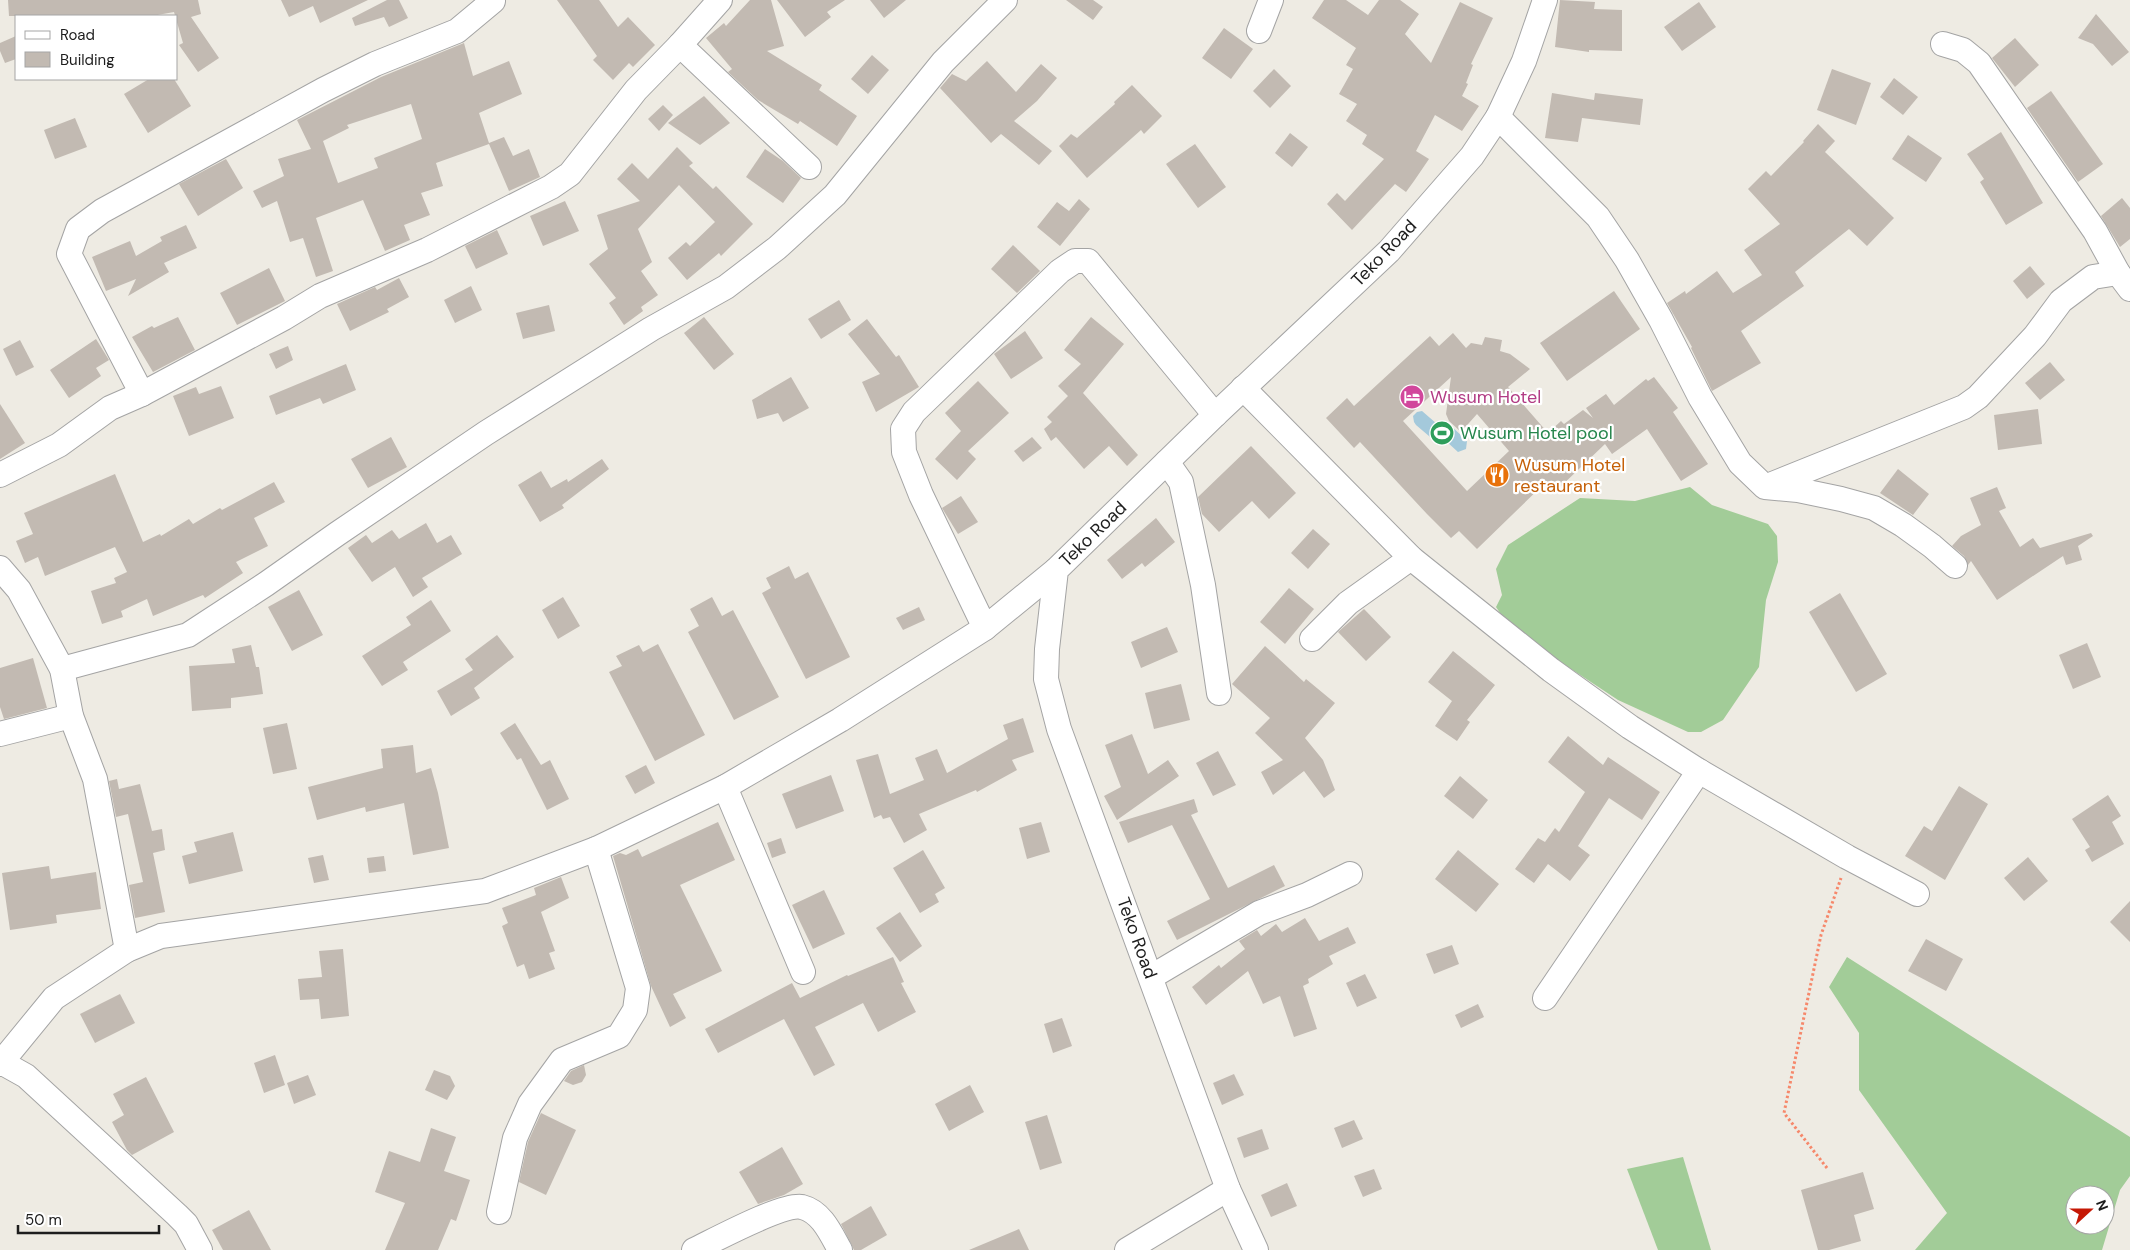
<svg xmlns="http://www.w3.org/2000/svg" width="2130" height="1250" viewBox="0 0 2130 1250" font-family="'DM Sans',sans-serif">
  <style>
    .forest { fill: #a2cc98; fill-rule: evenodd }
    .water { fill: #a4c9db }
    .building { fill: #c2bab2; fill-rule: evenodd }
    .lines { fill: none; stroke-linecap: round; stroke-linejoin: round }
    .minor-casing { stroke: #a4a4a4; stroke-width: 26 }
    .path { stroke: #f6886b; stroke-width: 3; stroke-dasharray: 2.5 2.5; stroke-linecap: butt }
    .minor { stroke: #fff; stroke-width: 24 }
    .labels { text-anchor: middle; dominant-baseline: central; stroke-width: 4.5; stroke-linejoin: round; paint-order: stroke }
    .street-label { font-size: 18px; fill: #1d1d1d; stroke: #fff }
    .hotel-label { font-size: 18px; fill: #b23c85; stroke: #fff; text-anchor: start }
    .leisure-label { font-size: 18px; fill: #27864d; stroke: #fff; text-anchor: start }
    .food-label { font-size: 18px; fill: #c56008; stroke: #fff; text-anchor: start }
  </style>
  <rect width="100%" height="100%" fill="#eeebe3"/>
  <g class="forest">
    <polygon points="1690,487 1712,505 1768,524 1777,536 1778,562 1766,600 1759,667 1723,720 1701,732 1688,732 1618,700 1511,629 1496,607 1502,595 1496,569 1508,545 1580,498 1635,501"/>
    <path d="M 1847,957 L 2130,1137 L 2130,1176 L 2120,1190 L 2102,1250 L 1915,1250 L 1947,1213 L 1859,1090 L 1859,1033 L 1829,987 ZM 2075,1195 L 2105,1195 L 2105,1225 L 2075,1225 Z"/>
    <polygon points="1683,1157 1711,1250 1658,1250 1627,1169"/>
  </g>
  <polygon class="water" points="1422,411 1437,424 1447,422 1467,441 1466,449 1458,452 1446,441 1436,442 1416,425 1414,422 1413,416 1417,412"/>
  <g class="building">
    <polygon points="8,0 198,0 201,14 191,17 219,58 198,72 179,45 183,43 174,12 152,16 9,16"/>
    <polygon points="281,0 368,0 320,23 313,6 289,17"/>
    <polygon points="387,0 399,0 408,18 389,27 384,17 355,26 352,18"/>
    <polygon points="557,0 599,0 618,27 628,17 655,45 633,67 629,63 613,80 593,60 597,56"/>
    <polygon points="750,0 771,0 784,46 767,51 822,85 819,90 857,116 837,146 800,121 798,124 758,100 728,72 732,69 706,38 724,23 726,26"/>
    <polygon points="777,0 845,0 827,12 831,17 805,37"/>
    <polygon points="870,0 906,0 884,18"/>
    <polygon points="1066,0 1093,0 1103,7 1093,20"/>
    <polygon points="1324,0 1346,0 1368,15 1379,0 1400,0 1419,14 1405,34 1431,63 1460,2 1493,18 1471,64 1473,65 1466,83 1468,84 1462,96 1479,106 1462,131 1435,115 1416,151 1429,159 1414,181 1406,192 1395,184 1352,230 1327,204 1337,193 1345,201 1384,159 1362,144 1367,135 1346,121 1357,104 1339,94 1353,69 1346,65 1356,48 1312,18"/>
    <polygon points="1560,0 1595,2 1594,9 1622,10 1622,51 1589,50 1589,52 1555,47"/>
    <polygon points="1699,2 1716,27 1682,51 1664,27"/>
    <polygon points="2096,14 2129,52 2112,66 2093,44 2078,38"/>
    <polygon points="1224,28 1253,49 1231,79 1202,58"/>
    <polygon points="16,36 16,59 5,63 0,51 0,43"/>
    <polygon points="2015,38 2039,65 2015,87 1992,58"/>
    <path d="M 464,43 L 473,76 L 509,61 L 522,94 L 479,113 L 489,143 L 504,137 L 513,156 L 529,149 L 540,177 L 509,191 L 489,144 L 436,163 L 443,186 L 421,193 L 430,215 L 404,225 L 410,240 L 385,251 L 363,200 L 316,218 L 333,271 L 316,277 L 303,238 L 290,242 L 277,201 L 262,208 L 253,191 L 284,176 L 278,159 L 311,149 L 297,120 L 381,77 ZM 411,104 L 422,139 L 374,158 L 378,168 L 338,183 L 323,141 L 349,128 L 347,125 Z"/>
    <polygon points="872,55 889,70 868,94 851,79"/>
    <polygon points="987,61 1016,92 1041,64 1057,78 1037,101 1014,121 1052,151 1039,165 1001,134 991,143 940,88 952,74 966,81"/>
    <polygon points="1274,69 1291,86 1270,108 1253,91"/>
    <polygon points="1832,69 1871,83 1856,125 1817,110"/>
    <polygon points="1894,78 1918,97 1903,115 1880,97"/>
    <polygon points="149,79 174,79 191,106 148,133 124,94"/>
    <polygon points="1132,85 1162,116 1144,134 1141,130 1087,178 1059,146 1071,134 1077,138 1115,104 1114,102"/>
    <polygon points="2051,91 2103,164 2078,182 2027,108"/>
    <polygon points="1552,93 1594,100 1595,93 1643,99 1640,125 1582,118 1578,142 1545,138"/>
    <polygon points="704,96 730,123 700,145 668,123"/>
    <polygon points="663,105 673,115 659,131 648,119"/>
    <polygon points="75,118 87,147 55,159 44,130"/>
    <polygon points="1818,124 1835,141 1825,152 1894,218 1867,246 1849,229 1795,272 1804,286 1741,331 1761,363 1712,391 1691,348 1692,347 1667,303 1685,291 1686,294 1717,271 1733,293 1762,275 1744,250 1780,224 1748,189 1766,171 1771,176 1804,142 1803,141"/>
    <polygon points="2001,132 2043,203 2006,225 1980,182 1984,179 1967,154"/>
    <polygon points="1290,133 1308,147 1292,167 1275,153"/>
    <polygon points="1908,135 1942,158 1926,182 1892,159"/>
    <polygon points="1195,144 1226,187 1198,208 1166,164"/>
    <polygon points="677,147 693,163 689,166 713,189 716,186 753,224 721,256 719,253 687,280 668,258 686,242 690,246 715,222 679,185 638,229 652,262 641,271 658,295 641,307 643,311 624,325 609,303 616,298 589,264 608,249 597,215 640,201 617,179 632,163 648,179"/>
    <polygon points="765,149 783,161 801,178 783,203 746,177"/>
    <polygon points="226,159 243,188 198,216 179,184"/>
    <polygon points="2122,198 2130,208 2130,239 2120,247 2101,216"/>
    <polygon points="1079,199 1090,209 1060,246 1037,227 1057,202 1069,211"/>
    <polygon points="565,201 579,231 543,246 530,216"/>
    <polygon points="186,225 197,248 164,263 169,272 128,296 136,279 106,291 92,257 130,241 136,256 162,241 160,237"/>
    <polygon points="497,230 508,254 476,269 465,246"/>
    <polygon points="1013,245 1040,271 1017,293 991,269"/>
    <polygon points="2030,266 2045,284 2027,299 2013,281"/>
    <polygon points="269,268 285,301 237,325 220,293"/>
    <polygon points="399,278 409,297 387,309 389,312 350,331 337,304 375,287 377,290"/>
    <polygon points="471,286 482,310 455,323 444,300"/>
    <polygon points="1614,291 1640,329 1567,381 1540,343"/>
    <polygon points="839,300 851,320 821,339 808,319"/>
    <polygon points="549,305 555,331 523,339 516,313"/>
    <polygon points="178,317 195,350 153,372 132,337 152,326 154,328"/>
    <polygon points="704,317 734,354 714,370 684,333"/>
    <polygon points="1091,317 1124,344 1083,393 1138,455 1127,466 1109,446 1084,469 1056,437 1051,441 1044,429 1052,422 1047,417 1068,396 1058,386 1081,364 1064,350"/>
    <polygon points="867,319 896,357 899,355 919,387 876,412 862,382 880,374 848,334"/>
    <polygon points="1025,331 1043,358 1011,379 994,354"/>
    <path d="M 1453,333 L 1466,348 L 1471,343 L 1482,345 L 1485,337 L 1502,340 L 1500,351 L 1510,354 L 1530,369 L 1508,387 L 1548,433 L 1561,421 L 1564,424 L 1583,410 L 1593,418 L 1586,408 L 1606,394 L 1614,405 L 1646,379 L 1648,381 L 1654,377 L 1678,408 L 1673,412 L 1708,464 L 1681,481 L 1647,429 L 1612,454 L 1605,444 L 1555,492 L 1546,482 L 1477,549 L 1459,531 L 1451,538 L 1427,514 L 1360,442 L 1354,448 L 1326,418 L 1347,398 L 1354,406 L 1430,336 L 1439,346 ZM 1451,377 L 1446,414 L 1449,421 L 1461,432 L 1477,414 L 1509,451 L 1467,491 L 1403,421 Z"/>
    <polygon points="96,339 109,360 96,368 101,376 69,398 50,370"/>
    <polygon points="20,340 34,367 16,376 3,349"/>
    <polygon points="288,346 293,360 276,369 269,354"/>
    <polygon points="2050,362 2065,380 2040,400 2025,383"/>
    <polygon points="346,364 356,390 323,404 320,398 276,415 269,396"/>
    <polygon points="791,377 809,408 783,422 778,413 757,419 752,400"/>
    <polygon points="978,381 1009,413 968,451 976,459 957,480 935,459 961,431 945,413"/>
    <polygon points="221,386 234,418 189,436 173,396 196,387 199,394"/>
    <polygon points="0,404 25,443 0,459"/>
    <polygon points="2038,409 2042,444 1998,450 1994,415"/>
    <polygon points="391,437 407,467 368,488 351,459"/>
    <polygon points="1032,437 1042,448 1023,462 1014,451"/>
    <polygon points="1251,446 1296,493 1269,519 1252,501 1219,532 1202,514 1198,497"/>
    <polygon points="602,459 609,469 562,505 564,508 540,522 518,485 541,471 551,488 567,479 568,482"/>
    <polygon points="1898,469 1929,494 1913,515 1880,493"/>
    <polygon points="115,474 143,542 160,534 161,536 189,519 193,524 220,508 222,510 274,482 285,502 254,518 268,546 236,562 243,573 205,598 203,595 153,616 147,599 121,611 123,617 102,624 91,591 116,583 114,578 127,572 115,547 45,576 38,557 25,563 16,541 33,534 24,513"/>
    <polygon points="1997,487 2006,508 1999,511 2020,547 2033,538 2040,548 2091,533 2093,536 2078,546 2082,560 2066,565 2063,556 1997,600 1971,561 1968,565 1964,556 1952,546 1961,536 1981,525 1970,498"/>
    <polygon points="961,496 978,522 958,534 942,508"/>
    <polygon points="1156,518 1175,542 1145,567 1142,563 1122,579 1107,560"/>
    <polygon points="426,523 437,543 451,535 462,554 422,578 428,587 413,597 395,567 372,582 348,548 366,535 372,543 392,530 399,539"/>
    <polygon points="1313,529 1330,544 1308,569 1291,553"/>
    <polygon points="789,566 795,579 808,572 850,657 806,679 762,593 771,588 766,578"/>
    <polygon points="1289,588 1314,609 1285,644 1260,622"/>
    <polygon points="299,590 323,635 292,651 268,607"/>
    <polygon points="1840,593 1887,674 1856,692 1809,612"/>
    <polygon points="563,597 580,626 558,639 542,610"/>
    <polygon points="712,597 722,616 733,610 779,697 734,720 688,632 699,626 690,609"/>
    <polygon points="431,600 451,631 403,662 408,670 382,686 362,656 411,625 406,617"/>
    <polygon points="919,607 925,620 903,630 896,618"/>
    <polygon points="1364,609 1391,637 1366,661 1338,632"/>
    <polygon points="1167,627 1178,652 1141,668 1131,642"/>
    <polygon points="497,635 514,657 474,688 480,698 451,716 437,691 473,670 465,659"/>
    <polygon points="2087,643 2101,677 2073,689 2059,655"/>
    <polygon points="658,644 705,735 655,761 609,672 622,666 616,656 639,645 643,652"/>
    <polygon points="251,645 256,667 259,667 263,694 231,698 231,708 192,711 189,666 235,663 232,649"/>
    <polygon points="1265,646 1304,682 1306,679 1335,703 1305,738 1323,760 1335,790 1324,798 1304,771 1273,795 1261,772 1283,760 1255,733 1270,718 1232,684"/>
    <polygon points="1453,651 1495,685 1467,720 1470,722 1457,741 1435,726 1452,701 1428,682"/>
    <polygon points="33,658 47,708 4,719 0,707 0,668"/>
    <polygon points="1181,684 1190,720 1154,729 1145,693"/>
    <polygon points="1023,718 1034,752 1012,760 1017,770 977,792 976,790 919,814 927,830 904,843 890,817 883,819 881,815 874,818 856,760 878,754 890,794 924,780 915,758 937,749 947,773 1008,739 1003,725"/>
    <polygon points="287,723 297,769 273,774 263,728"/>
    <polygon points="515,723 541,765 550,760 569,799 547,810 521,758 517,760 500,733"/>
    <polygon points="1132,734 1148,774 1168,760 1179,776 1117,820 1104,796 1121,787 1105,745"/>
    <polygon points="1568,736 1603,765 1608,757 1660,792 1642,820 1609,798 1578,846 1590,855 1570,881 1548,864 1534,883 1515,869 1538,838 1545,842 1555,828 1559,832 1585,792 1548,762"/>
    <polygon points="413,745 416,773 431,768 438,793 449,848 413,855 404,803 366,812 365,807 317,820 308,787 383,768 381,749"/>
    <polygon points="1218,751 1236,785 1213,796 1196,763"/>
    <polygon points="646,765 655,783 635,794 625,776"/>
    <polygon points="831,775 844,811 796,829 782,794"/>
    <polygon points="1460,776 1488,800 1473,819 1444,796"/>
    <polygon points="117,779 119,789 140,784 152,831 162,829 165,850 153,853 165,912 135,918 129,885 143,882 128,814 116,817 109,781"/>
    <polygon points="1959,786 1988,804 1945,880 1905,856 1924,826 1932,831"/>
    <polygon points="2108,795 2121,816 2112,822 2124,844 2092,862 2085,850 2090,847 2072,819"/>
    <polygon points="1194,799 1198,812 1191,815 1228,888 1274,865 1285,886 1177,940 1167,921 1210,899 1172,825 1128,843 1119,822"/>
    <polygon points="718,822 735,860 680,885 722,971 673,994 686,1018 670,1027 651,986 613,856 620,853 626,855 638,849 642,857"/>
    <polygon points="1041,822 1050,852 1027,859 1019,828"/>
    <polygon points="233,832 243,871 189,884 182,856 197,852 194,842"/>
    <polygon points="781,838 786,853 772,858 767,843"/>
    <polygon points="923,850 945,888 935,894 939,902 920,913 893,868"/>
    <polygon points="1458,850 1499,884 1476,912 1435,879"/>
    <polygon points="323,855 329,880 314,883 308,858"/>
    <polygon points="384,856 386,871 369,873 367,858"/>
    <polygon points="2028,857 2048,881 2024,901 2004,878"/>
    <polygon points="49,866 51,879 96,872 101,909 56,915 57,923 10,930 2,873"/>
    <polygon points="561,877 569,898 541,912 555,951 549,953 555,969 529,979 524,964 517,967 502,926 508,923 502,908 536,895 534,888"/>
    <polygon points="824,890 845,934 813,949 792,905"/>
    <polygon points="2130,901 2130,942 2110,922"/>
    <polygon points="900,912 922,946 900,962 876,928"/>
    <polygon points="1305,918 1319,941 1348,927 1356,943 1329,956 1333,964 1308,979 1309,983 1303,986 1317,1029 1294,1037 1280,996 1263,1004 1248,971 1206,1005 1192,987 1219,965 1221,968 1245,949 1239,941 1257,930 1261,936 1276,924 1282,932"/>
    <polygon points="1926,939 1963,959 1946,991 1908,971"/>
    <polygon points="1452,945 1459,964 1434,974 1426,954"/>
    <polygon points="343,949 349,1016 321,1019 319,999 300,1000 298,979 322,977 319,951"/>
    <polygon points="893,957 904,982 901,983 916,1012 878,1032 863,1003 815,1027 835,1065 814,1076 784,1019 718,1053 705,1029 792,983 800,998 847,975 848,976"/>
    <polygon points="1365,974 1377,998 1357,1007 1346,983"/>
    <polygon points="120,994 135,1023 95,1043 80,1014"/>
    <polygon points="1478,1004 1484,1017 1461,1028 1455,1015"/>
    <polygon points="1062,1018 1072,1046 1053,1053 1044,1024"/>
    <polygon points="275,1055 285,1085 264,1093 254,1063"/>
    <polygon points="584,1065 586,1075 582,1082 573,1085 564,1081 571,1071"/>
    <polygon points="434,1070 450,1076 455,1086 447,1100 425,1090"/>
    <polygon points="1234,1074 1244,1095 1222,1105 1213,1083"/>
    <polygon points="308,1075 316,1095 294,1104 287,1083"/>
    <polygon points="146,1077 174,1132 132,1155 127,1150 112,1122 124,1115 113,1094"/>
    <polygon points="970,1085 984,1112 949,1131 935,1104"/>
    <polygon points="541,1113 576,1130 546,1195 519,1182 528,1142"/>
    <polygon points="1047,1115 1062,1163 1040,1170 1025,1122"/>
    <polygon points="1354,1120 1363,1139 1342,1148 1334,1128"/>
    <polygon points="431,1128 456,1137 444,1171 470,1180 456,1221 451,1219 438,1250 385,1250 405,1203 375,1192 389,1151 420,1162"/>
    <polygon points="1262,1129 1269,1149 1244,1158 1237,1138"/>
    <polygon points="782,1147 803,1184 784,1195 758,1204 739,1172"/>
    <polygon points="1374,1169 1382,1189 1363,1197 1354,1176"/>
    <polygon points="1863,1172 1874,1209 1854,1215 1861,1241 1829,1250 1818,1250 1801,1190"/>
    <polygon points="1287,1183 1297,1206 1271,1217 1261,1195"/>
    <polygon points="871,1206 887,1235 861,1250 854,1250 841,1224"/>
    <polygon points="249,1210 271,1250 223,1250 212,1230"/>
    <polygon points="1019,1229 1029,1250 969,1250"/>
  </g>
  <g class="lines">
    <defs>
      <g id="minor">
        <polyline points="1259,31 1271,0"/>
        <polyline points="1943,44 1963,50 1979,63 2095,231 2118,273 2130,289"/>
        <polyline points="680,45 809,167"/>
        <polyline points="1498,117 1598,217 1627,260 1661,320 1700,397 1740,463 1765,487 1798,490 1841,499 1874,508 1903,525 1932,546 1955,566"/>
        <polyline points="1243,388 1411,558 1551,670 1630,727 1699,771 1847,857 1917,894"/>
        <polyline points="142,394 69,254 78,229 102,211 323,90 375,64 457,31 493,1"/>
        <polyline points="1167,462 1181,482 1203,585 1219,693"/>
        <polyline points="0,475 59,445 110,408 142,394 284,318 320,296 427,250 551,187 570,174 636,90 680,45 720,0"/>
        <polyline points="1770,485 1964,407 1978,397 2035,336 2061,301 2093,277 2118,273"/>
        <polyline points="0,568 19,590 62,669 71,716 95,779 127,950"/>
        <polyline points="985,628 921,495 904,452 903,429 914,412 1060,271 1075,261 1088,261 1215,415"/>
        <polyline points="1312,639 1348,603 1411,558"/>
        <polyline points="62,669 188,635 266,584 337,534 486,433 651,329 726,287 777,248 835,195 943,62 1005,0"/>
        <polyline points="0,734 71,716"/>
        <polyline points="725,787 803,972"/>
        <polyline points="1151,977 1259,913 1307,895 1350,874"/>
        <polyline points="1545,998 1699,771"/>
        <polyline points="1,1062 26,1076 177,1215 186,1224 200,1250"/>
        <polyline points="0,1064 54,998 127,950 161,936 485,891 596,849 725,787 840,720 985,628 1056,570"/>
        <polyline points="499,1212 515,1138 530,1104 562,1060 619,1036 635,1010 638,988 596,849"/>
        <path d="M 694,1250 C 715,1240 783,1203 802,1207 C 822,1212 831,1234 840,1250"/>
        <polyline points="1127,1250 1228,1189"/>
        <polyline points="1256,1250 1228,1189 1059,729 1046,679 1047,649 1056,570 1215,415 1389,251 1472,156 1498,117 1524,61 1545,0"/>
      </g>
    </defs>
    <use href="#minor" class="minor-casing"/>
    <polyline class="path" points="1827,1168 1784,1113 1821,935 1841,878"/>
    <use href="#minor" class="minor"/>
  </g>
  <defs>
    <symbol id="hotel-disc" viewBox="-11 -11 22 22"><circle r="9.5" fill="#d1479c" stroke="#fff"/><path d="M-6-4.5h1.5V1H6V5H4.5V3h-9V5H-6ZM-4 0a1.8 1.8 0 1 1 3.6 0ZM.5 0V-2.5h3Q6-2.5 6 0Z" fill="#fff"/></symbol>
    <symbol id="stadium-disc" viewBox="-11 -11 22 22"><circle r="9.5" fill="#2e9e5b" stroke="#fff"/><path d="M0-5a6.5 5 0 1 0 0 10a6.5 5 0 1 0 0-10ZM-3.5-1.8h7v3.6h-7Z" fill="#fff"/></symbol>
    <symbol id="restaurant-disc" viewBox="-11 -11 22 22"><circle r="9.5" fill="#e8710a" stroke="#fff"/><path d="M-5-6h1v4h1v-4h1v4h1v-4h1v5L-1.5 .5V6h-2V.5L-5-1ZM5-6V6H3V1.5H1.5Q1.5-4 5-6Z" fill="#fff"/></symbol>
  </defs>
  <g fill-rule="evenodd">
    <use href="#hotel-disc" x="1398" y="383" width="28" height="28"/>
    <use href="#stadium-disc" x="1428" y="419" width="28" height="28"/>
    <use href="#restaurant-disc" x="1483" y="461" width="28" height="28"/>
  </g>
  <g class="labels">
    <g class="street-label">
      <text transform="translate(1384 253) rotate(-46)">Teko Road</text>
      <text transform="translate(1093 534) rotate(-44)">Teko Road</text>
      <text transform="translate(1137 938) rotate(70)">Teko Road</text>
    </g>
    <g class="hotel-label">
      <text x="1430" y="397">Wusum Hotel</text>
    </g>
    <g class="leisure-label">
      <text x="1460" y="433">Wusum Hotel pool</text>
    </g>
    <g class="food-label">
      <text x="1514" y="465">Wusum Hotel<tspan x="1514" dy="21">restaurant</tspan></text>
    </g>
  </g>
  <rect x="15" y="15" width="162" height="65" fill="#ffffff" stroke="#a5a5a5"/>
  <rect x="25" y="31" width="25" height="8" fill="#ffffff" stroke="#a5a5a5"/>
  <text x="60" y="40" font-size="15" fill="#1d1d1d">Road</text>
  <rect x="25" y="52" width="25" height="15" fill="#c2bab2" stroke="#a5a5a5"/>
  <text x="60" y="65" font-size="15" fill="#1d1d1d">Building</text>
  <g transform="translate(2090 1210) rotate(69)"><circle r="24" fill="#ffffff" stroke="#a5a5a5"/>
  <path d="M0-4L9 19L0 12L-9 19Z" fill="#c51805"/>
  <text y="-8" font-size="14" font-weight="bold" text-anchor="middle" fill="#1d1d1d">N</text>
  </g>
  <path d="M18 1225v8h141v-8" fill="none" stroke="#1d1d1d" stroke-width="2.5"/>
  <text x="25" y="1225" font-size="15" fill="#1d1d1d" stroke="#ffffff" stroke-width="4" paint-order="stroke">50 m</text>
</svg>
